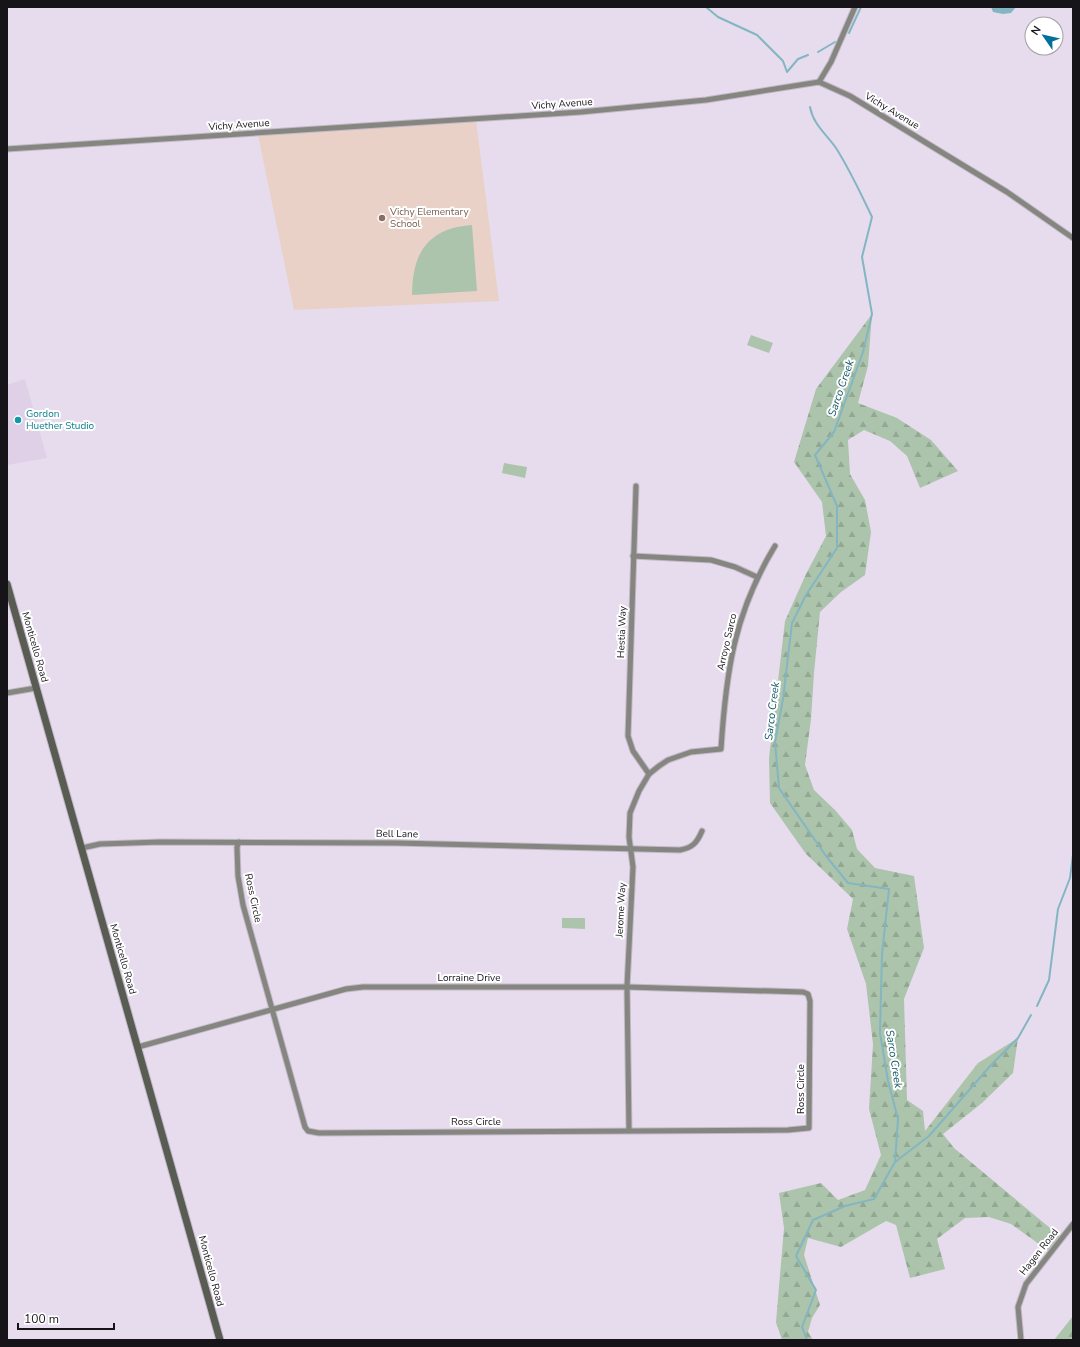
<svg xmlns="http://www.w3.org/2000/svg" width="1080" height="1347" viewBox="0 0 1080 1347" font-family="'Nunito Sans',sans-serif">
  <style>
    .built { fill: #dfd0e7 }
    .education { fill: #e9d1c8 }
    .forest { fill: url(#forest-firs) }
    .park { fill: #acc4ac }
    .water { fill: #83b6c2 }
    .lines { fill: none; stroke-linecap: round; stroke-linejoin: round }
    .stream { stroke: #83b6c2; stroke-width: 2 }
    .street-casing { stroke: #c2b8c7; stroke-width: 7 }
    .secondary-casing { stroke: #c2b8c7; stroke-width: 9 }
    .street { stroke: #84867f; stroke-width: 5 }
    .secondary { stroke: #585c52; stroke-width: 7 }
    .education-dot { fill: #8d6e63; stroke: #fff; stroke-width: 1.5 }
    .culture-dot { fill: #0f9aa8; stroke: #fff; stroke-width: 1.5 }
    .labels { text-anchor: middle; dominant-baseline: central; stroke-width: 4; stroke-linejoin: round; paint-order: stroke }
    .street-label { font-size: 10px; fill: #171419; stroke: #fff }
    .education-label { font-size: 10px; fill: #785e54; stroke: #fff; text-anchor: start }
    .culture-label { font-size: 10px; fill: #0d838f; stroke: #fff; text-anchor: start }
    .water-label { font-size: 11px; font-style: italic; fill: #095361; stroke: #fff }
  </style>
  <defs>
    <pattern id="forest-firs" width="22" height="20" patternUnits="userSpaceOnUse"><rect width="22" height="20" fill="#acc4ac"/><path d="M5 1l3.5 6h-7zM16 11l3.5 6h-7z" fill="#93a893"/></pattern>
  </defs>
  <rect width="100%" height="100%" fill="#e7dced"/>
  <polygon class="built" points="25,379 47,458 7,465 7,385"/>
  <polygon class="education" points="476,120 499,301 294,310 258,135"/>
  <g class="forest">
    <polygon points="872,314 868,366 858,403 897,418 931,440 958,471 920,488 907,456 890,441 864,430 848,440 850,474 865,500 871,532 865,575 841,592 820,612 814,673 811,719 805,765 814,790 835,810 852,830 857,849 875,868 914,876 924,948 904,999 907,1100 923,1111 925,1131 978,1063 1018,1038 1013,1073 982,1103 943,1134 954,1148 1062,1238 1050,1252 1011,1224 989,1217 965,1218 937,1239 945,1269 910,1278 896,1225 886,1221 841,1247 808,1238 804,1255 820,1305 812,1318 808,1332 813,1340 782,1340 776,1322 784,1228 779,1193 821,1183 838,1200 865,1190 881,1155 869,1109 873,1044 866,984 847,929 853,899 806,854 770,803 769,758 785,621 806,574 826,536 822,502 794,462 816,389"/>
    <polygon points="1073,1316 1073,1340 1054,1340"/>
  </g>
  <g class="park">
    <path d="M 472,225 L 477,291 L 412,295 C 412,253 428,228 472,225 Z"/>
    <polygon points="751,335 773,343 769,353 747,345"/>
    <polygon points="504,463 527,467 525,478 502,473"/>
    <polygon points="562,918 585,918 585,929 562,928"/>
  </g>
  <polygon class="water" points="991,7 1016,7 1011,13 1003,14 993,12"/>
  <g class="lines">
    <g class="stream">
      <polyline points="706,7 718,17 757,35 783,61 787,72 798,59 808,55"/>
      <polyline points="849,33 861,7"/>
      <polyline points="818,52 835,42"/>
      <polyline points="1037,1006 1049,980 1058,909 1070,878 1073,855"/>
      <polyline points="895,1162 929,1136 992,1064 1018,1038 1031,1015"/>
      <path d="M 807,1340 L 802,1327 L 816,1290 L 796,1256 L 813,1220 L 845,1206 L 874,1199 L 895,1162 L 898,1119 L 888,1081 L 880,1033 L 882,954 L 889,889 L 848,883 L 826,856 L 779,788 L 775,742 L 783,699 L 792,623 L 806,595 L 837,548 L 837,506 L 815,455 L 834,432 L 863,352 L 872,314 L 862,257 L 872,217 C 861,194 850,170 836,148 C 826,134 813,124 810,107"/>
    </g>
    <defs>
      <g id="street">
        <polyline points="819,82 831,62 855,7"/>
        <polyline points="7,149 581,112 706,100 819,82 850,96 933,147 1007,192 1073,238"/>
        <polyline points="636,486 628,736 633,751 649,774"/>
        <polyline points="633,556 711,560 735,567 757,577"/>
        <polyline points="7,693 36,688"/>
        <path d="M 82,848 L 100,844 L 160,842 L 396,843 L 680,850 C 692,848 697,843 702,831"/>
        <polyline points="138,1047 346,989 363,987 627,987 803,992 808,994 810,1001 809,1128 788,1130 319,1133 308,1131 305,1127 243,905 238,876 237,847 239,842"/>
        <path d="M 629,1130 L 627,987 L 633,867 L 629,837 L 630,813 L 639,791 L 649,774 L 659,766 L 668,760 L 691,752 L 721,749 C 726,672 734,613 775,546"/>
        <polyline points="1021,1340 1018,1307 1026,1284 1073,1224"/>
      </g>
      <polyline id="secondary" points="7,584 220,1340"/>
    </defs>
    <use href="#street" class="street-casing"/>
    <use href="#secondary" class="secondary-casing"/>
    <use href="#street" class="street"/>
    <use href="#secondary" class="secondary"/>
  </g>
  <circle class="education-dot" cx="382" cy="218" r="4"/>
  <circle class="culture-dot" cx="18" cy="420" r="4"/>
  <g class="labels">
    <g class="street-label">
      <text transform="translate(562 104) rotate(-4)">Vichy Avenue</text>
      <text transform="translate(892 111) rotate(31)">Vichy Avenue</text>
      <text transform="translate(239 125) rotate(-4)">Vichy Avenue</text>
      <text transform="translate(622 632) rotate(-88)">Hestia Way</text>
      <text transform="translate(727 642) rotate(-77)">Arroyo Sarco</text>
      <text transform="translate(35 647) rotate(74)">Monticello Road</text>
      <text transform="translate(397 834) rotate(1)">Bell Lane</text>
      <text transform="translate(253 898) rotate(78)">Ross Circle</text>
      <text transform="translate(621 910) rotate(-87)">Jerome Way</text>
      <text transform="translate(123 959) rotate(74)">Monticello Road</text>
      <text x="469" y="978">Lorraine Drive</text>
      <text transform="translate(801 1089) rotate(-90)">Ross Circle</text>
      <text x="476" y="1122">Ross Circle</text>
      <text transform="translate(1039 1252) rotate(-52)">Hagen Road</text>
      <text transform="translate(211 1271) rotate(75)">Monticello Road</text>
    </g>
    <g class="education-label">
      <text x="390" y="212">Vichy Elementary<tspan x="390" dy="12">School</tspan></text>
    </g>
    <g class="culture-label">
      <text x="26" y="414">Gordon<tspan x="26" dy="12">Huether Studio</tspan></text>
    </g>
    <g class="water-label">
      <text transform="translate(841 388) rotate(-71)">Sarco Creek</text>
      <text transform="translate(772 711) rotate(-83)">Sarco Creek</text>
      <text transform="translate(894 1059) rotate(81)">Sarco Creek</text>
    </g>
  </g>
  <rect width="1080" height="1347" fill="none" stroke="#171419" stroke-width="16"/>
  <g transform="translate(1044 36) rotate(304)"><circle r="19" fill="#ffffff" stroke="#a2a1a3"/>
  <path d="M0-3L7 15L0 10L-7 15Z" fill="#00709b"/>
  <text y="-6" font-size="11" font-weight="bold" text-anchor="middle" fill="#171419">N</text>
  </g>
  <path d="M18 1323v6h96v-6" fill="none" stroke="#171419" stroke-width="2"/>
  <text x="24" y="1323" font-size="12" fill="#171419" stroke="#ffffff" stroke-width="3" paint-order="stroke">100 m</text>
</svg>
